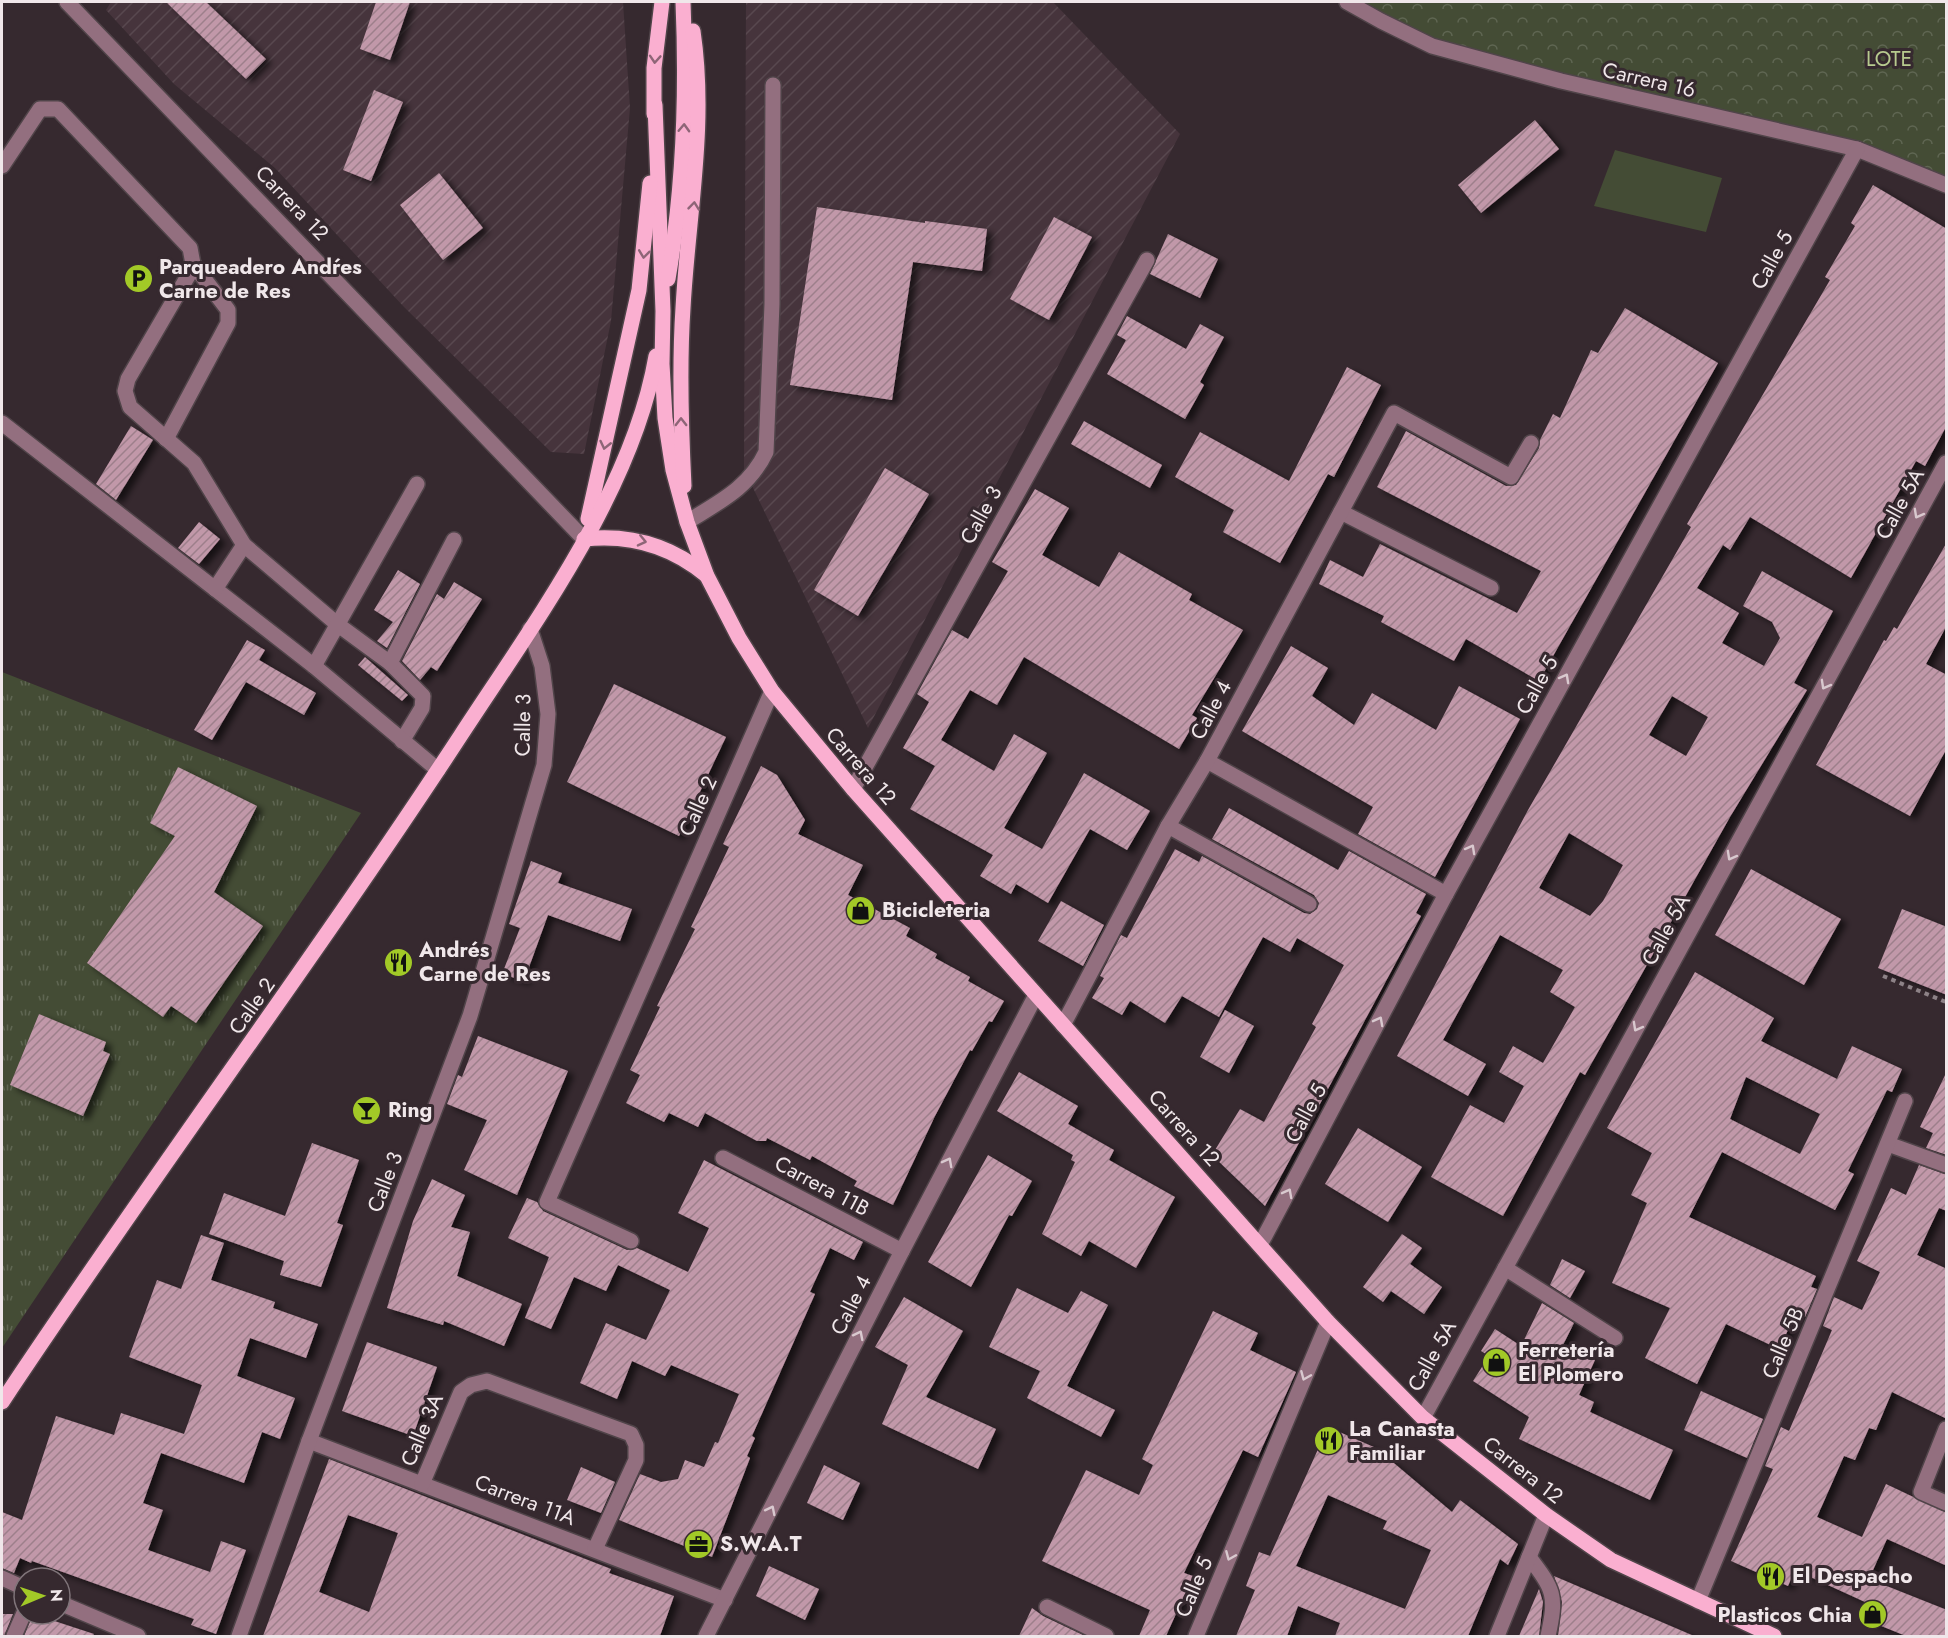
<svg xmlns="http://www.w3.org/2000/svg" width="1948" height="1638" viewBox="0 0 1948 1638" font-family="Jost,sans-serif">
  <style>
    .industrial { fill: url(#industrial-furrows) }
    .grass { fill: url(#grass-tufts) }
    .park { fill: url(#park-crowns) }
    .pitch { fill: #444c35 }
    .building { fill: url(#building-hatch); fill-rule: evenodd; filter: url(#shadow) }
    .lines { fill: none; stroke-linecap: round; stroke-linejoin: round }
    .minor-casing { stroke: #504449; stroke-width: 18 }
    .major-casing { stroke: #504449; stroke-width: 18 }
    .path { stroke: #8d8287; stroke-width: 4; stroke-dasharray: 4.5 4.5; stroke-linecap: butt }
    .minor { stroke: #936f7f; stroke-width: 15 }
    .major { stroke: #faafd0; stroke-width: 15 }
    .oneway { stroke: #8e6577 }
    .oneway2 { stroke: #d9c9cf }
    .labels { text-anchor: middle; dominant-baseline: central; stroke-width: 6; stroke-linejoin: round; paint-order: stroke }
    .park-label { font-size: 21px; fill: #b7cb8e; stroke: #36292f }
    .street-label { font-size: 21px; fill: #f0e7ea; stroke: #36292f }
    .poi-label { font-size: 21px; font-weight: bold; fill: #f0e7ea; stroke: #36292f; text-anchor: start }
  </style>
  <defs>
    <pattern id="industrial-furrows" width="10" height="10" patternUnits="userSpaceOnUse" patternTransform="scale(1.5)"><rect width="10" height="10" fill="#46343c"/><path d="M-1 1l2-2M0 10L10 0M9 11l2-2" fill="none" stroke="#58484f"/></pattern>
    <pattern id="grass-tufts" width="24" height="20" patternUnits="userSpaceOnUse" patternTransform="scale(1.5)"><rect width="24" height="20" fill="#444c35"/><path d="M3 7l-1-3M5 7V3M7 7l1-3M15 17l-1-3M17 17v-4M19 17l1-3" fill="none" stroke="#5f6652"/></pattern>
    <pattern id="park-crowns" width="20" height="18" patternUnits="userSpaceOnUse" patternTransform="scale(1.5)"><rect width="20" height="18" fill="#444c35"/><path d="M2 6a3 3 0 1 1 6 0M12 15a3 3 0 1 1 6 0" fill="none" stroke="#5f6652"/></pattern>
    <pattern id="building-hatch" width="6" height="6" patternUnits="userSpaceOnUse" patternTransform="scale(1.5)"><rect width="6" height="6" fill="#c198a9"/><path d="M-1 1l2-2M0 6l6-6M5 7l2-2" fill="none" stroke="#9d7f8b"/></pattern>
    <filter id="shadow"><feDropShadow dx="6" dy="4" stdDeviation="3" flood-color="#0009"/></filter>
  </defs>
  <rect width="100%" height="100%" fill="#36292f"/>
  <g class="industrial">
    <polygon points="111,2 623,2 630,108 611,321 584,454 551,452 404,307 275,168 174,84 106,10"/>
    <polygon points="746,2 1053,2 1180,134 868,728 744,469"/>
  </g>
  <polygon class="grass" points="2,672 361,813 2,1348"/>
  <polygon class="park" points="1347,2 1946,2 1946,185 1900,165 1432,46"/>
  <polygon class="pitch" points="1615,150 1722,178 1706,232 1594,206"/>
  <g class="building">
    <polygon points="166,2 206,2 266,59 246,79"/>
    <polygon points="376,2 410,2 390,60 360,49"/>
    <polygon points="374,90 403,102 371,181 343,170"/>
    <polygon points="1535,120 1559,149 1481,213 1458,185"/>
    <polygon points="439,173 483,228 443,260 400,205"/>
    <path d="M 1873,185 L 1947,229 L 1947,425 L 1925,466 L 1916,461 L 1851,578 L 1750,517 L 1730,550 L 1723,545 L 1697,588 L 1739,613 L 1722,643 L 1764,666 L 1780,638 L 1772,622 L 1743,606 L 1762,571 L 1833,611 L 1794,683 L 1807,690 L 1730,817 L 1585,1075 L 1580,1072 L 1503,1216 L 1431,1177 L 1470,1105 L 1504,1123 L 1524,1086 L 1499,1072 L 1513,1046 L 1543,1063 L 1575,1007 L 1550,992 L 1563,970 L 1500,935 L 1443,1040 L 1486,1064 L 1468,1096 L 1397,1056 L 1528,810 L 1691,527 L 1687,524 L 1830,280 L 1825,277 L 1855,226 L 1851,223 ZM 1672,696 L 1708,717 L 1686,756 L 1649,735 ZM 1569,833 L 1623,865 L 1603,901 L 1590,916 L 1539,888 Z"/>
    <polygon points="817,207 925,223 925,221 987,229 982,271 913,262 892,400 790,385"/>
    <polygon points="1054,217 1092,237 1049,320 1010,299"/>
    <polygon points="1168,234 1218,259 1200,298 1150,274"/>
    <polygon points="1625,308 1718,363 1539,681 1466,639 1454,661 1381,622 1384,616 1319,584 1330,560 1363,577 1380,544 1517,613 1541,571 1377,487 1406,431 1506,486 1516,485 1539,448 1540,440 1553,414 1560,418 1591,350 1598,353"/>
    <polygon points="1127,316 1186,349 1200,324 1224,337 1200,382 1204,385 1185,419 1107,374 1126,340 1117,335"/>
    <polygon points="1347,367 1381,385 1334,477 1328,474 1280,563 1223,532 1234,510 1175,477 1200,432 1289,481"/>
    <polygon points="1084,421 1162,465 1150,488 1071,444"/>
    <polygon points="131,426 153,440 116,500 96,484"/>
    <polygon points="885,468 929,494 858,616 814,590"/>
    <polygon points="1035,489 1069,508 1042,555 1099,587 1119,552 1192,594 1189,600 1243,630 1192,715 1197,718 1179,749 1024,657 997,705 970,690 941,740 994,771 1014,734 1047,753 1004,828 1042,849 1084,773 1150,811 1127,850 1090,829 1048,903 1016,884 1011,894 980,876 993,855 910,809 935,766 903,748 929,702 917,694 952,630 968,639 1008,571 992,562"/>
    <polygon points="199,522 220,539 199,564 178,548"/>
    <polygon points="1947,542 1947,625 1926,664 1947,675 1947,748 1910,816 1816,765 1884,640 1886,641 1894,627 1897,629"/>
    <polygon points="398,570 420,584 387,648 377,641 393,622 374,610"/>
    <polygon points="454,582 482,599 437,671 431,667 420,680 402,661 437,594 444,599"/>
    <polygon points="247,640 265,650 259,660 316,693 304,715 246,682 212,740 194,730"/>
    <polygon points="1291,646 1328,668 1312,696 1354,725 1372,693 1436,730 1459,686 1520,719 1435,877 1358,834 1373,807 1242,731"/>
    <polygon points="365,657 408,695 402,701 358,665"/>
    <polygon points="614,684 726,737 679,836 567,782"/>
    <polygon points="761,766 777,775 805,820 798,834 863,865 848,895 910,928 906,936 937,954 935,958 970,977 968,981 1004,1001 992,1022 989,1021 972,1051 970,1050 935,1116 893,1205 854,1186 857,1181 812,1156 810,1160 767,1138 766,1141 757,1141 705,1113 698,1127 669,1113 664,1122 626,1103 640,1075 630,1070 660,1007 657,1006 695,929 691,927 729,847 723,844"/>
    <polygon points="178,767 257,806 214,892 263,926 196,1023 171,1006 163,1017 87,963 175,836 150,823"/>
    <polygon points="1229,808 1338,870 1349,851 1426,894 1416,913 1421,916 1265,1206 1212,1155 1240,1109 1264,1122 1316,1027 1312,1024 1344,965 1297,938 1290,952 1263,937 1219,1017 1182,996 1165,1023 1130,1001 1122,1015 1092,998 1104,978 1100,976 1121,935 1127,938 1128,936 1175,849 1199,862 1202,856 1304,913 1310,914 1317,909 1319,903 1314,895 1212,839"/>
    <polygon points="531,861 562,873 558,883 632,909 620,941 548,915 524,981 502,974 520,928 509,924"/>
    <polygon points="1751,869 1841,919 1804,985 1715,935"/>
    <polygon points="1061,901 1104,925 1083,966 1038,941"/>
    <polygon points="1902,909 1947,927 1947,995 1878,968"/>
    <path d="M 1695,972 L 1774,1018 L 1761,1041 L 1837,1079 L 1852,1046 L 1902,1069 L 1892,1092 L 1887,1090 L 1848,1171 L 1854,1174 L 1835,1210 L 1722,1152 L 1689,1217 L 1816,1276 L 1811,1287 L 1817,1289 L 1805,1317 L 1796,1313 L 1779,1349 L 1726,1324 L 1697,1384 L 1645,1358 L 1670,1308 L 1612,1283 L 1647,1203 L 1631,1195 L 1652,1153 L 1607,1128 ZM 1746,1077 L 1820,1114 L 1800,1154 L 1730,1119 Z"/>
    <polygon points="1225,1010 1254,1026 1229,1073 1200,1057"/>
    <polygon points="39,1014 106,1042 103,1051 110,1054 83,1116 10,1085"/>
    <polygon points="478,1036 568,1071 517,1195 464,1170 487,1120 447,1104 458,1075 462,1077"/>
    <polygon points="1947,1071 1947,1155 1926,1148 1933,1133 1920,1127"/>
    <polygon points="1019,1072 1078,1106 1068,1124 1114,1150 1109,1160 1175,1197 1136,1268 1089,1241 1081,1256 1042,1234 1075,1162 1071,1160 1073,1155 997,1111"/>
    <polygon points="1358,1128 1422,1167 1388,1222 1325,1184"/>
    <polygon points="312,1143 359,1160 337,1223 343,1225 321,1287 280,1275 284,1261 209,1234 224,1193 285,1216"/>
    <polygon points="988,1155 1032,1181 1012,1216 1009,1215 971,1287 928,1262"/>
    <polygon points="704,1160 863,1242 854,1260 830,1248 810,1292 815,1294 752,1436 755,1438 747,1456 750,1458 712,1557 619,1520 640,1474 661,1482 678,1479 685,1460 704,1467 715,1442 718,1443 739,1394 671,1365 665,1376 632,1361 617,1399 580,1383 606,1323 646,1340 670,1290 618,1265 606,1291 574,1277 551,1329 525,1318 549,1257 508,1238 527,1198 537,1202 543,1211 627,1250 637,1248 688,1272 709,1228 678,1213"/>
    <polygon points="1919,1165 1947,1175 1947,1211 1939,1208 1917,1255 1947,1269 1947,1419 1892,1392 1876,1430 1869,1428 1855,1460 1844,1456 1817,1517 1862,1537 1886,1484 1947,1513 1947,1566 1887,1539 1869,1579 1947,1610 1947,1636 1906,1636 1859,1617 1865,1602 1795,1570 1788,1586 1731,1561 1773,1469 1765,1466 1781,1427 1789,1431 1832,1330 1823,1326 1834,1297 1862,1310 1880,1272 1857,1261 1891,1188 1906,1195"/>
    <polygon points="432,1179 465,1195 451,1227 470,1232 457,1276 522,1304 504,1346 444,1321 443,1325 387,1308 413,1221"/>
    <polygon points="1402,1234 1422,1248 1410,1264 1442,1287 1424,1314 1391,1291 1383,1302 1363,1287"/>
    <polygon points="201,1235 224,1243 211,1280 275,1302 273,1308 318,1324 306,1358 250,1338 237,1376 295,1398 280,1439 262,1432 244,1483 161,1453 143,1503 163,1510 148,1550 210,1572 221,1541 246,1550 216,1634 191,1625 194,1619 32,1561 31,1563 20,1558 14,1573 2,1568 2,1512 22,1520 56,1416 114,1435 121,1413 184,1434 202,1385 129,1357 157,1280 181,1289"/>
    <polygon points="1562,1259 1585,1271 1570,1298 1550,1285"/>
    <polygon points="1017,1288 1068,1313 1081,1291 1108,1305 1067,1386 1115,1410 1101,1437 1027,1398 1040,1371 989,1347"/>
    <polygon points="904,1297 963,1331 926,1397 996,1429 978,1469 882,1424 908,1365 875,1347"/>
    <polygon points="1542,1303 1574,1323 1563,1345 1595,1360 1579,1395 1594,1402 1590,1412 1673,1450 1650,1500 1519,1439 1529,1417 1473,1381 1489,1356 1481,1351 1495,1329 1521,1346"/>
    <polygon points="1213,1311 1258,1333 1250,1350 1296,1372 1258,1457 1243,1450 1184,1573 1193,1576 1166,1636 1139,1636 1150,1610 1042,1561 1086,1470 1139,1495 1153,1465 1142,1459"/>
    <polygon points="367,1342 437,1367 413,1436 342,1411"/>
    <polygon points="1701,1391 1763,1419 1747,1458 1684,1430"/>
    <path d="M 1328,1427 L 1376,1448 L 1452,1512 L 1460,1500 L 1518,1544 L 1508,1565 L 1500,1559 L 1468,1636 L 1335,1636 L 1340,1623 L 1298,1606 L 1287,1636 L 1236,1636 L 1255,1590 L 1246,1586 L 1259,1552 L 1270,1556 ZM 1328,1495 L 1387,1521 L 1383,1529 L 1431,1550 L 1405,1609 L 1296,1566 Z"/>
    <path d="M 329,1459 L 611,1569 L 609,1573 L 674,1596 L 660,1636 L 263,1636 ZM 348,1515 L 398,1533 L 369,1612 L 319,1592 Z"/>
    <polygon points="824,1465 860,1483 843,1520 807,1503"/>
    <polygon points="581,1467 615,1482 601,1513 567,1500"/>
    <polygon points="769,1566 819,1589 805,1620 756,1596"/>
    <polygon points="1554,1576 1694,1636 1558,1636 1562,1602"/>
    <polygon points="1539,1589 1543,1602 1539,1636 1519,1636"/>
    <polygon points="1032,1608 1043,1616 1085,1636 1019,1636"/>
    <polygon points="2,1614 13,1614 4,1636 2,1636"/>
    <polygon points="33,1614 94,1634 93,1636 24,1636"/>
  </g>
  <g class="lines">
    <defs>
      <g id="minor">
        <polyline points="67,2 584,539"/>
        <polyline points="1347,2 1381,21 1432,46 1561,81 1857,149 1946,185"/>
        <polyline points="2,166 40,109 58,109 190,248 193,264 188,276 128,379 125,391 130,407 194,463 244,545 337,624 390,663 423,696 422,708 402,741"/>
        <polyline points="2,423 314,666 438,770"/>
        <polyline points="166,439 228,323 228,310 193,264"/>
        <polyline points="1341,512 1491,588"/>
        <path d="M 687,522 C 719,502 749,488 766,452 L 772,304 L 773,85"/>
        <polyline points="215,589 244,545"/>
        <polyline points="390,663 454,540"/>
        <polyline points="314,666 417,484"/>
        <polyline points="1207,761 1446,894"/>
        <polyline points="853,789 1147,260"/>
        <polyline points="1168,826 1309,904"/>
        <polyline points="1063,1025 1168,826 1207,761 1394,413 1511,477 1531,443"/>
        <polyline points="1888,1144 1946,1165"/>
        <polyline points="723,1158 902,1251"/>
        <polyline points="631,1241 547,1202 772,691"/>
        <polyline points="1260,1245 1446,894 1857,149"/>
        <polyline points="1505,1268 1615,1338"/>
        <polyline points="1423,1418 1946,463"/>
        <polyline points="1946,1429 1921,1492 1946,1503"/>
        <polyline points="309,1441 725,1600"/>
        <polyline points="422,1484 461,1392 471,1385 487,1381 631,1434 636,1445 636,1460 595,1549"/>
        <path d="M 1529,1557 C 1554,1590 1557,1595 1548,1636"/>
        <polyline points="2,1578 24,1588"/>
        <polyline points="1698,1601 1905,1101"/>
        <polyline points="60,1603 138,1636"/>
        <polyline points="1047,1607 1106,1636"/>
        <polyline points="14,1636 24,1613"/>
        <polyline points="239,1636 309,1441 470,1016 544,765 548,714 542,666 530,629"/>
        <polyline points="706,1636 902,1251 1036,995"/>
        <polyline points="1196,1636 1328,1322"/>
        <polyline points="1497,1636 1546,1515"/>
      </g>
      <g id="major">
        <polyline points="655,105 663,311 662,364 665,418 673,470 687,522 707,576 739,638 772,691 853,789 1328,1322 1423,1418 1546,1515 1611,1560 1774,1636"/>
        <polyline points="654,114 654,68 662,2"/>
        <path d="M 668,279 C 684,186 687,95 683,2"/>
        <path d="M 684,486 C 681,427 679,367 683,308 C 688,215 707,125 693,31"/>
        <polyline points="588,519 639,290 650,183"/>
        <path d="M 584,539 C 630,534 670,545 706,575"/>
        <path d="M 2,1402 C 151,1177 313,961 461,735 C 534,623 633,490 656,356"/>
      </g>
    </defs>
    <use href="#minor" class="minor-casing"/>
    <use href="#major" class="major-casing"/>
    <polyline class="path" points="1883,976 1946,1002"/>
    <use href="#minor" class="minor"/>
    <use href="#major" class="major"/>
  </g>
  <defs><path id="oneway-chevron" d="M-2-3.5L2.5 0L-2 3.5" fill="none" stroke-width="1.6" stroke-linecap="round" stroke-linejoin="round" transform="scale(1.5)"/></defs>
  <g class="oneway">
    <use href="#oneway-chevron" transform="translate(655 59) rotate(94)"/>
    <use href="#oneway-chevron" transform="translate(684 128) rotate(-88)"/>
    <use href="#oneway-chevron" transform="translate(694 206) rotate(-84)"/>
    <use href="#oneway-chevron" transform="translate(644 254) rotate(97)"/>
    <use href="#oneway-chevron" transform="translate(681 422) rotate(-90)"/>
    <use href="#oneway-chevron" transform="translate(605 445) rotate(103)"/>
    <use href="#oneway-chevron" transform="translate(642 541) rotate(13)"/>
  </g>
  <g class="oneway2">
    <use href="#oneway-chevron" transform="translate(1918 514) rotate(119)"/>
    <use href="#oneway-chevron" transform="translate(1565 678) rotate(-61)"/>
    <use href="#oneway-chevron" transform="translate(1825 685) rotate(119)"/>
    <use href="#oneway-chevron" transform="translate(1471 849) rotate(-61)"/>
    <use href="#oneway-chevron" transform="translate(1731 856) rotate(119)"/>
    <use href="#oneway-chevron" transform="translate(1379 1021) rotate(-62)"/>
    <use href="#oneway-chevron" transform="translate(1637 1027) rotate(119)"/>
    <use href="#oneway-chevron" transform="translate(948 1162) rotate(-62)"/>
    <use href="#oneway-chevron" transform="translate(1288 1193) rotate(-62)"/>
    <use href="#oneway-chevron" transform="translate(859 1335) rotate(-63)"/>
    <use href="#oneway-chevron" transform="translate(1305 1376) rotate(113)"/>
    <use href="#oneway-chevron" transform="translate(771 1510) rotate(-63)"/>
    <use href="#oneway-chevron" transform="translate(1230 1556) rotate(113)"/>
  </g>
  <defs>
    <symbol id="parking-disc" viewBox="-11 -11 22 22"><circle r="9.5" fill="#a2c927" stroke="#36292f"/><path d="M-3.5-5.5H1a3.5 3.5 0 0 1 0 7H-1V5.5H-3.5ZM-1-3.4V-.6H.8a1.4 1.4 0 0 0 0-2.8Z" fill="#111"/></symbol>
    <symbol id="shop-disc" viewBox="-11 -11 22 22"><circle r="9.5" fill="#a2c927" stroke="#36292f"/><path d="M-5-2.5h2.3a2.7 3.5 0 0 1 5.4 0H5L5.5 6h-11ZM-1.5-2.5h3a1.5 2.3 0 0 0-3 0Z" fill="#111"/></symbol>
    <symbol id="restaurant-disc" viewBox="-11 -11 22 22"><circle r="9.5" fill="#a2c927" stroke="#36292f"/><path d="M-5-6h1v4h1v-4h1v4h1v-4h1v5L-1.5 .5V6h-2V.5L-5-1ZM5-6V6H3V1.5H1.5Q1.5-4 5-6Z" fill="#111"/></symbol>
    <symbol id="bar-disc" viewBox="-11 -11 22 22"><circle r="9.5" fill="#a2c927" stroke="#36292f"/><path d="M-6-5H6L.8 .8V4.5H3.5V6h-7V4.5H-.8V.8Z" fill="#111"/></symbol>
    <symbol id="office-disc" viewBox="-11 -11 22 22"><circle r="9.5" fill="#a2c927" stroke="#36292f"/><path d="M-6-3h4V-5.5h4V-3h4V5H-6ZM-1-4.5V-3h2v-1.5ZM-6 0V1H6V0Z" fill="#111"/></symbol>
  </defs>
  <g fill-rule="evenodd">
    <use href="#parking-disc" x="122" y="262" width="33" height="33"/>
    <use href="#shop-disc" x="844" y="894" width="33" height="33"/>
    <use href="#restaurant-disc" x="382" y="946" width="33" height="33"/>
    <use href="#bar-disc" x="350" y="1094" width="33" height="33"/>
    <use href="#shop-disc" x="1480" y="1346" width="33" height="33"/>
    <use href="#restaurant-disc" x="1312" y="1424" width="33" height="33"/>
    <use href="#office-disc" x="682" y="1528" width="33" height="33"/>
    <use href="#restaurant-disc" x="1754" y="1560" width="33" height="33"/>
    <use href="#shop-disc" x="1856" y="1598" width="33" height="33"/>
  </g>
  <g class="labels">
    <g class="park-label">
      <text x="1889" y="59">LOTE</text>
    </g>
    <g class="street-label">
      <text transform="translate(1649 80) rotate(13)">Carrera 16</text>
      <text transform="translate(292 203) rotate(46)">Carrera 12</text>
      <text transform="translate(1772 260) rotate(-61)">Calle 5</text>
      <text transform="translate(1900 504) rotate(-61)">Calle 5A</text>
      <text transform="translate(981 515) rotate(-61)">Calle 3</text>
      <text transform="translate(1537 685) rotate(-61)">Calle 5</text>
      <text transform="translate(1211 710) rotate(-62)">Calle 4</text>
      <text transform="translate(523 725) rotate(-89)">Calle 3</text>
      <text transform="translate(861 766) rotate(49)">Carrera 12</text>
      <text transform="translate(698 806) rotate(-66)">Calle 2</text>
      <text transform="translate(1666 930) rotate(-61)">Calle 5A</text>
      <text transform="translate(252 1006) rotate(-55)">Calle 2</text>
      <text transform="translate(1306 1113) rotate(-62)">Calle 5</text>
      <text transform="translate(1184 1128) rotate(48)">Carrera 12</text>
      <text transform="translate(385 1182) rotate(-69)">Calle 3</text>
      <text transform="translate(822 1186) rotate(28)">Carrera 11B</text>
      <text transform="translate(851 1305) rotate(-63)">Calle 4</text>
      <text transform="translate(1783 1343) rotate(-67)">Calle 5B</text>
      <text transform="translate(1432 1356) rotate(-61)">Calle 5A</text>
      <text transform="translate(422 1430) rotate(-67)">Calle 3A</text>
      <text transform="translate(1523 1470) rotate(38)">Carrera 12</text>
      <text transform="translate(525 1500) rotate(21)">Carrera 11A</text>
      <text transform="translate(1194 1587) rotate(-67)">Calle 5</text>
    </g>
    <g class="poi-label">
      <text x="159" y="267">Parqueadero Andŕes<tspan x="159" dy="24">Carne de Res</tspan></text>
      <text x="882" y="910">Bicicleteria</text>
      <text x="419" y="950">Andrés<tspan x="419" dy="24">Carne de Res</tspan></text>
      <text x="388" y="1110">Ring</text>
      <text x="1518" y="1350">Ferretería<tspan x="1518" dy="24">El Plomero</tspan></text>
      <text x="1349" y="1429">La Canasta<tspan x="1349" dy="24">Familiar</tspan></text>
      <text x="720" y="1544">S.W.A.T</text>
      <text x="1792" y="1576">El Despacho</text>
      <text x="1852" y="1615" text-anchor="end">Plasticos Chia</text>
    </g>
  </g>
  <rect width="1948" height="1638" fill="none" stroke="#f0e7ea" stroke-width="6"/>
  <g transform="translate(42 1596) rotate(88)"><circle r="28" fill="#36292f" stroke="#80757a" stroke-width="1.5"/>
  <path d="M0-4.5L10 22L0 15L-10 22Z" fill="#a2c927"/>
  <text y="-9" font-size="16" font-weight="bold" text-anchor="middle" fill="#f0e7ea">N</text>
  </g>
</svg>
